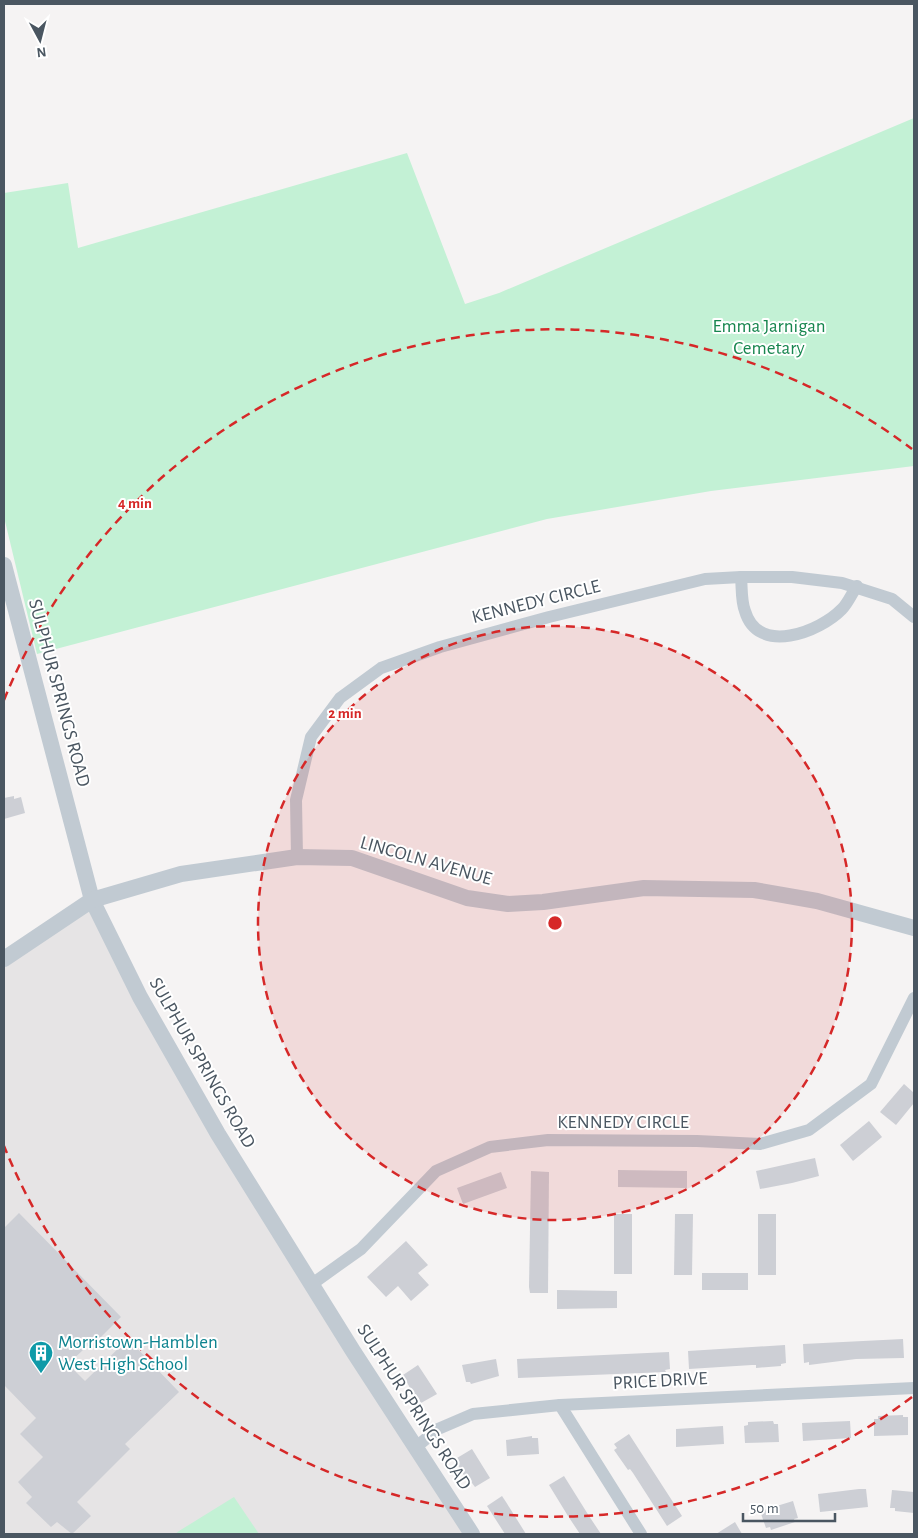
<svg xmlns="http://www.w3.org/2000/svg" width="918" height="1538" viewBox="0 0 918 1538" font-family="'Alegreya Sans',sans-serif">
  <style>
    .education { fill: #e6e4e5 }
    .green { fill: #c3f1d5 }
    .building { fill: #cdcfd5 }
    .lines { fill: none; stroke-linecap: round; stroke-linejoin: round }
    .minor { stroke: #c1cad2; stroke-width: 12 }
    .tertiary { stroke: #c1cad2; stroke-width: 16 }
    .ring { fill: none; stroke: #d62828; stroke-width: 2.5; stroke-dasharray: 9 6 }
    .labels { text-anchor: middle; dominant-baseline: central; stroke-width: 4; stroke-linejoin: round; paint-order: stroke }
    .park-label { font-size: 19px; fill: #17864f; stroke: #fff }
    .street-label { font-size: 19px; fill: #4a5661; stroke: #fff }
    .culture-label { font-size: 19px; fill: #0d838f; stroke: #fff; text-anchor: start }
    .centre { fill: #d62828; stroke: #fff; stroke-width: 2.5 }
    .ring-label { font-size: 15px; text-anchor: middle; font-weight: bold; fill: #d62828; stroke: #fff; stroke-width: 4; stroke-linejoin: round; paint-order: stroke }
  </style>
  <rect width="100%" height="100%" fill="#f5f3f3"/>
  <polygon class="education" points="92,900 140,997 472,1534 4,1534 4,959"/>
  <g class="green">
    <polygon points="914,118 914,466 711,491 547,519 37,654 4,517 4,193 68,183 78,248 407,153 465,304 499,293"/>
    <polygon points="234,1497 259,1534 175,1534 179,1531"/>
  </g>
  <g class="building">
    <polygon points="14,796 14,799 21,797 25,813 4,819 4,798"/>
    <polygon points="904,1084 914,1093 914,1103 896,1125 880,1112"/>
    <polygon points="869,1121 882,1137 853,1161 840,1145"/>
    <polygon points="815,1158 819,1176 792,1183 760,1189 756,1171"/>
    <polygon points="618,1170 687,1171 687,1188 618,1187"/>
    <polygon points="531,1171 549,1172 548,1293 530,1293 529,1287"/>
    <polygon points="501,1172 507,1188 463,1204 457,1188"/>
    <polygon points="19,1213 121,1317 100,1338 98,1336 68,1364 85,1381 128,1339 179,1392 125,1444 130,1449 77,1502 91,1516 72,1534 57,1522 51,1527 26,1503 32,1497 18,1482 43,1457 20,1434 36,1418 4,1385 4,1228"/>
    <rect x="614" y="1214" width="18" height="60"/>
    <polygon points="675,1214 693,1214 692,1275 674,1275"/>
    <rect x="758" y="1214" width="18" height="61"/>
    <polygon points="406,1241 428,1265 418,1273 429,1285 411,1301 398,1286 386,1297 367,1277"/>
    <rect x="702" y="1273" width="46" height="17"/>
    <polygon points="557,1290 617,1291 617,1308 557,1309"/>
    <polygon points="903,1339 904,1358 856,1359 809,1365 809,1362 804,1363 803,1344"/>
    <polygon points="785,1345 786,1363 781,1364 781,1366 756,1368 756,1365 752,1365 689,1369 688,1351"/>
    <polygon points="669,1352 670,1369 665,1370 666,1372 518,1378 517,1359"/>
    <polygon points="496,1359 499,1376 471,1384 470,1382 466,1382 462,1365"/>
    <polygon points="418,1365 437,1394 421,1403 419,1399 417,1401 403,1375"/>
    <polygon points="903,1415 903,1417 908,1417 908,1435 874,1436 874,1419 878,1419 878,1416"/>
    <polygon points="773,1421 774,1424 778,1424 779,1442 745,1443 744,1426 748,1425 748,1422"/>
    <polygon points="850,1421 851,1438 803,1441 802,1423"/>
    <polygon points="723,1426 724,1444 676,1447 676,1429"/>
    <polygon points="629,1434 682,1516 667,1526 633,1473 630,1469 628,1470 614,1450 617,1448 614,1444"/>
    <polygon points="532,1436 532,1438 538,1438 539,1454 507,1456 506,1440"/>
    <polygon points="472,1449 490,1478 475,1487 472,1483 470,1485 457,1464 459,1462 457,1458"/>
    <polygon points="564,1476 589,1516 601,1534 580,1534 568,1516 549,1485"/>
    <polygon points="859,1489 866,1489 868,1507 820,1512 818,1494"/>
    <polygon points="892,1490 914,1492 914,1513 895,1511 895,1508 890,1508"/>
    <polygon points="502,1496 506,1502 526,1534 505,1534 487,1506"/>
    <polygon points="793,1501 798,1518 794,1519 795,1522 771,1530 770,1527 766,1528 760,1511"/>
    <polygon points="735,1522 742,1534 716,1534"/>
  </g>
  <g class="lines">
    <g class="minor">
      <path d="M 741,577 C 742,587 741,601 745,611 C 758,656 820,632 842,609 C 848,603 852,593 857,586"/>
      <polyline points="297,857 296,800 311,737 340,698 381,668 440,647 549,617 705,579 741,577 792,577 842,583 892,599 914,617"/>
      <polyline points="312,1284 361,1249 436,1171 490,1147 548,1140 697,1141 760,1144 809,1130 871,1084 914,998"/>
      <polyline points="560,1405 641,1534"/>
      <polyline points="416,1447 438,1429 473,1414 560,1405 914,1388"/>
    </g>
    <g class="tertiary">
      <polyline points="4,565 92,900 140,997 218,1134 353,1351 472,1534"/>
      <polyline points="4,959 92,900 181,874 297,857 352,858 467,898 508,904 543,902 644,888 754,890 817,901 914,928"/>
    </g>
  </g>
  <circle cx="555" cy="923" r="297" fill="#d62828" fill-opacity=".12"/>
  <g class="ring">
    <circle cx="555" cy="923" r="297"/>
    <path d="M912 1397A594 594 0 0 1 4 1146M4 700A594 594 0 0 1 912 449"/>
  </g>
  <defs>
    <symbol id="building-pin" viewBox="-11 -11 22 30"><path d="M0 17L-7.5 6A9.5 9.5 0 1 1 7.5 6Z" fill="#0f9aa8" stroke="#fff"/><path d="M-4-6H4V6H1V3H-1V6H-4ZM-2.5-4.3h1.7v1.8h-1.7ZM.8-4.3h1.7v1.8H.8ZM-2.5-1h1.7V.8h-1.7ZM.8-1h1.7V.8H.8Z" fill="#fff"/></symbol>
  </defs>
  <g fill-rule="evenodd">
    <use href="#building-pin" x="27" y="1339" width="28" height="38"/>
  </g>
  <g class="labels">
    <g class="park-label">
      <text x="769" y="326">Emma Jarnigan<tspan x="769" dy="22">Cemetary</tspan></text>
    </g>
    <g class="street-label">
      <text transform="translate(536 602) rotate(-14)">KENNEDY CIRCLE</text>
      <text transform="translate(59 693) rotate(75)">SULPHUR SPRINGS ROAD</text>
      <text transform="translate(426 861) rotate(16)">LINCOLN AVENUE</text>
      <text transform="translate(202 1063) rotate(60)">SULPHUR SPRINGS ROAD</text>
      <text x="623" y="1122">KENNEDY CIRCLE</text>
      <text transform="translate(660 1381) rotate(-3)">PRICE DRIVE</text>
      <text transform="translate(414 1407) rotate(57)">SULPHUR SPRINGS ROAD</text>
    </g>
    <g class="culture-label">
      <text x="58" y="1342">Morristown-Hamblen<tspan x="58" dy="22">West High School</tspan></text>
    </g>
  </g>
  <circle cx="555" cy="923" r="8" class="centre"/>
  <g class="ring-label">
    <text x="135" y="508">4 min</text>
    <text x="345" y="718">2 min</text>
  </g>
  <rect width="918" height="1538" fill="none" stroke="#4a5661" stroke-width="10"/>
  <g transform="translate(40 40) rotate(173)" stroke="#ffffff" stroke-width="4" paint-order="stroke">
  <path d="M0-4L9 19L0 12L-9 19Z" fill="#4a5661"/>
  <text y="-8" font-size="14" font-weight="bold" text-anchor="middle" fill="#4a5661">N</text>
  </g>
  <path d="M743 1513v8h92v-8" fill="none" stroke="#4a5661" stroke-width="2.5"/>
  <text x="750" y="1513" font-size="15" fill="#4a5661" stroke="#ffffff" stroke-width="4" paint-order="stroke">50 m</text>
</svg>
